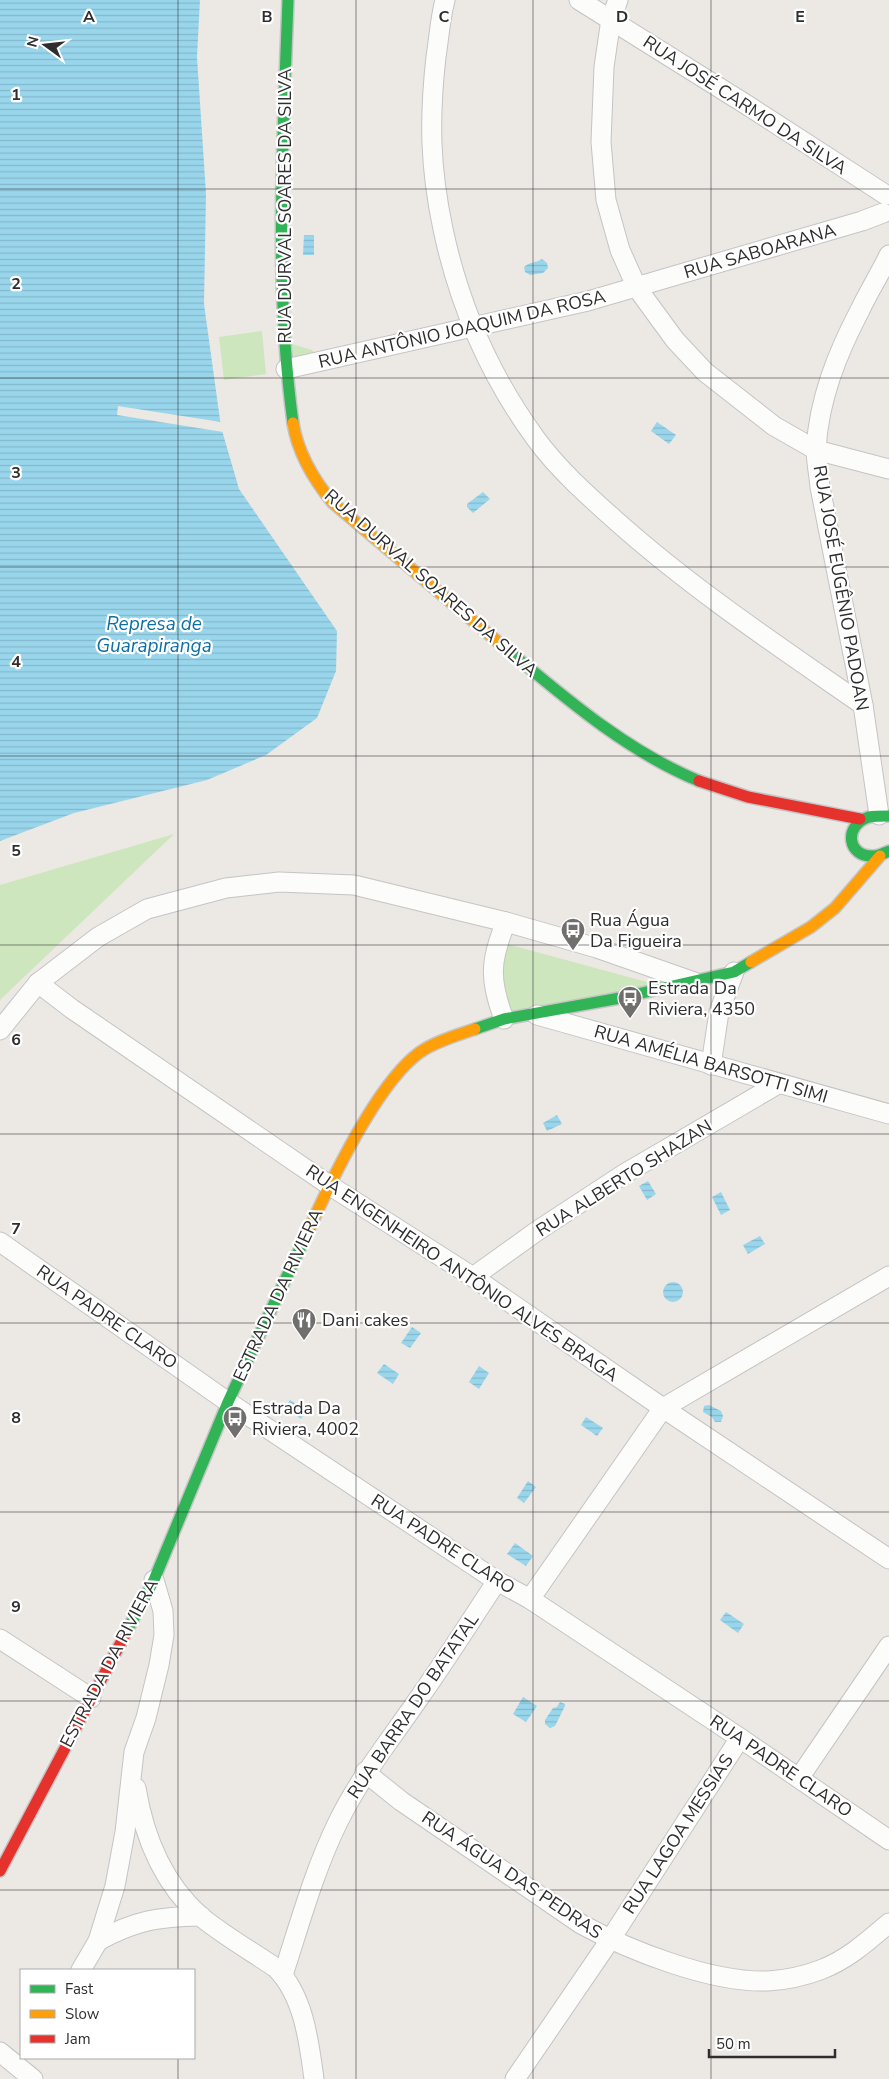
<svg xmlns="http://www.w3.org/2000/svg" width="889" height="2079" viewBox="0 0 889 2079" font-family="'Nunito Sans',sans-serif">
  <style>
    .green { fill: #cee6be }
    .water { fill: url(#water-rules) }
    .pier { fill: #ece8e4 }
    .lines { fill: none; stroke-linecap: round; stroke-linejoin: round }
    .street-casing { stroke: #c5c4c5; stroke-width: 21 }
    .fast-casing { stroke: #c5c4c5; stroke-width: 14 }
    .slow-casing { stroke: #c5c4c5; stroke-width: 14 }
    .jam-casing { stroke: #c5c4c5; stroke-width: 14 }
    .street { stroke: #fcfcfb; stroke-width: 19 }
    .fast { stroke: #30b455; stroke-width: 11 }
    .slow { stroke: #ff9f0a; stroke-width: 11 }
    .jam { stroke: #e5322d; stroke-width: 11 }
    .grid { fill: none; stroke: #2e2e2e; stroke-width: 1; stroke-opacity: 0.55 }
    .labels { text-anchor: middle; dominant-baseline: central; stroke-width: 4.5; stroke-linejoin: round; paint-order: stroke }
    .street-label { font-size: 18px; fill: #2e2e2e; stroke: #fff }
    .poi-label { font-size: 18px; fill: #2e2e2e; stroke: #fff; text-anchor: start }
    .water-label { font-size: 19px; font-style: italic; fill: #0d6fa3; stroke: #fff }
    .grid-label { font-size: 16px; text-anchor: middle; font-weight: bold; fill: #2e2e2e; stroke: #fff; stroke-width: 4.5; stroke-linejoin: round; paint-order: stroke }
  </style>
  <defs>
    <pattern id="water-rules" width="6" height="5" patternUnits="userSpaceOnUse" patternTransform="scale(1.25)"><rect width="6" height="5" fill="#99d6ec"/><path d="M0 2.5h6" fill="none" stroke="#84b8cb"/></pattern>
  </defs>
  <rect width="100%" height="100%" fill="#ece8e4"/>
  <g class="green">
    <polygon points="262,331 266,374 224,380 219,337"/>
    <polygon points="292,344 312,350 316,355 293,356"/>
    <polygon points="174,834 2,998 0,1001 0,885"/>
    <polygon points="507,944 658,985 505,1013 499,968"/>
  </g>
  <g class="water">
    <polygon points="0,0 200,0 197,57 206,194 204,304 221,427 239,489 337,631 336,671 317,718 266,755 207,780 74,813 0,841"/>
    <polygon points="304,235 314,235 314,255 303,255"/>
    <path d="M 542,259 L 547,263 L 548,268 L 543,273 L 530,275 L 525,272 L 524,267 C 529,262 536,263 542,259 Z"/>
    <polygon points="657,422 676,435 669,444 651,431"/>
    <polygon points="483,492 490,499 473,513 467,507 467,504"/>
    <polygon points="557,1115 562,1124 547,1131 543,1123"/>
    <polygon points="648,1181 656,1194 647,1200 639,1186"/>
    <polygon points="721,1192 730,1210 721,1215 712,1197"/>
    <polygon points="760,1236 765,1244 748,1254 743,1245"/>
    <circle cx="673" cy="1292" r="10"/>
    <polygon points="412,1327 421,1333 410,1348 401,1343"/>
    <polygon points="384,1364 399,1374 393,1384 377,1373"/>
    <polygon points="479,1366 489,1373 479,1389 469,1382"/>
    <polygon points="290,1400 307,1411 301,1419 285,1407"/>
    <polygon points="709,1405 721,1411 723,1416 721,1422 715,1422 712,1417 703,1412 704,1406"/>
    <polygon points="586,1417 603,1428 597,1436 581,1425"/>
    <polygon points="528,1481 536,1487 524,1503 517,1498"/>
    <polygon points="515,1543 533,1556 526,1566 507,1554"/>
    <polygon points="726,1612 744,1624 738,1633 720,1620"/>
    <polygon points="523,1697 537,1706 526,1722 513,1714"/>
    <polygon points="560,1702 565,1704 565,1706 555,1726 550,1728 545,1724 545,1720 553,1708 557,1707"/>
  </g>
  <polygon class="pier" points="118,406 221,422 223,432 117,415"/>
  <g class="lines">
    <defs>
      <g id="street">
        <path d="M 445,0 C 440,19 439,38 436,57 C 429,119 430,168 443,229 C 459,305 490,376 536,439 C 558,469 586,494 614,519 C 691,588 778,646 863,705"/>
        <polyline points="579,0 747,105 886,195"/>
        <polyline points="618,0 611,19 604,67 601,142 606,200 620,250 637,288 675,340 705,372 774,426 816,450 889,469"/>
        <polyline points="286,369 588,301 862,221 883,213"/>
        <path d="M 879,815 L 863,705 L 820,487 C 819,475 816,461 816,449 C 819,399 837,354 860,310 C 869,291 880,274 889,255"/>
        <polyline points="38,983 72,1009 329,1185 473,1277 663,1408 889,1559"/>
        <polyline points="537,1015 889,1114"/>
        <path d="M 504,1019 C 489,980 490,960 506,922"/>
        <polyline points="0,1030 38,983 98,937 147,909 226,888 279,882 354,885 506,922 597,948 694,982"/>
        <polyline points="711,1065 719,1012 734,972"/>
        <polyline points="0,1242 228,1402 497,1581 530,1599 740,1738 889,1840"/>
        <polyline points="473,1277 537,1231 624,1174 778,1084"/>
        <polyline points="530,1599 663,1408 889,1276"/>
        <polyline points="0,1639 91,1698"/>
        <path d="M 365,1772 L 401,1801 L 581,1924 C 630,1951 712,1983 768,1981 C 786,1980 804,1976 820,1970 C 847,1960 868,1941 889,1923"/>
        <polyline points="799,1778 889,1646"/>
        <path d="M 136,1788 C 144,1837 162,1882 200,1916 C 223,1935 251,1951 276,1968 C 304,1996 309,2042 314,2079"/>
        <path d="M 98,1941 C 136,1920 158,1917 201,1916"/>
        <polyline points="81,1970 98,1941 115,1886 125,1832 134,1752 146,1718 159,1665 164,1635 163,1611 154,1580"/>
        <path d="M 283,1975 C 300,1923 314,1871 338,1822 C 360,1777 391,1739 419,1698 C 446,1660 471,1620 497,1581"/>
        <polyline points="0,2052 33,2079"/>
        <polyline points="515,2079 610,1940 740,1738"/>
      </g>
      <g id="fast">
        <path d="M 288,0 C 283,141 274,283 293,423"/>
        <path d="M 504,647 C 564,697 626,751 699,781"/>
        <path d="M 889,816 C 883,816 875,816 869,817 C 843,825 847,858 874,856 C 879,856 884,853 889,851"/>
        <polyline points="475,1029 504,1019 620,998 734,972 751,962"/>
        <polyline points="127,1631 154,1580 228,1402 311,1225"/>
      </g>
      <g id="slow">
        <path d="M 293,423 C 298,454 313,479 333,503 L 504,647"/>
        <polyline points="751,962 811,927 835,908 880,856"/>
        <path d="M 311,1225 C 332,1179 382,1074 425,1049 C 440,1040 458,1035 475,1029"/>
      </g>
      <g id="jam">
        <polyline points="699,781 748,797 860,819"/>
        <polyline points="0,1871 127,1631"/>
      </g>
    </defs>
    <use href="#street" class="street-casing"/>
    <use href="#fast" class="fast-casing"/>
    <use href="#slow" class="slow-casing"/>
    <use href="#jam" class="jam-casing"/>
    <use href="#street" class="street"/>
    <use href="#fast" class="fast"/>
    <use href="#slow" class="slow"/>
    <use href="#jam" class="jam"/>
  </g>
  <path class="grid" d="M 178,0 L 178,1970M 356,0 L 356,2079M 533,0 L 533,2079M 711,0 L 711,2079M 0,189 L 889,189M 0,378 L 889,378M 0,567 L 889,567M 0,756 L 889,756M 0,945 L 889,945M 0,1134 L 889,1134M 0,1323 L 889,1323M 0,1512 L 889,1512M 0,1701 L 889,1701M 0,1890 L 889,1890M 178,2058 L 178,2079"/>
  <defs>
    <symbol id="bus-pin" viewBox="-11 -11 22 30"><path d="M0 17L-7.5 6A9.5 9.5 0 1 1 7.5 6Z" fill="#706f6e" stroke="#fff"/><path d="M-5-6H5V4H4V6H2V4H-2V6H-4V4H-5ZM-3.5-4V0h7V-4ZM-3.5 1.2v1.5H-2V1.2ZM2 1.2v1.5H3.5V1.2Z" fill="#fff"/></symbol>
    <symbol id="restaurant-pin" viewBox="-11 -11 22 30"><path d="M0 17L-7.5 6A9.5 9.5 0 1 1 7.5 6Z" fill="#706f6e" stroke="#fff"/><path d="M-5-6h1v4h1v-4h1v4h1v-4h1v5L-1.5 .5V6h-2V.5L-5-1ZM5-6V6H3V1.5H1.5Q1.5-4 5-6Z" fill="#fff"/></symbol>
  </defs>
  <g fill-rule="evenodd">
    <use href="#bus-pin" x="559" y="916" width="28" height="38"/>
    <use href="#bus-pin" x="616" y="984" width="28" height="38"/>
    <use href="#restaurant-pin" x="290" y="1306" width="28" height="38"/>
    <use href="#bus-pin" x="221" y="1404" width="28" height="38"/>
  </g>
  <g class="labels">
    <g class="street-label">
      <text transform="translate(745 105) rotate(33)">RUA JOSÉ CARMO DA SILVA</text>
      <text transform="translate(285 206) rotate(-90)">RUA DURVAL SOARES DA SILVA</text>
      <text transform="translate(760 251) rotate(-16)">RUA SABOARANA</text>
      <text transform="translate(462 329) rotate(-13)">RUA ANTÔNIO JOAQUIM DA ROSA</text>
      <text transform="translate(431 583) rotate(41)">RUA DURVAL SOARES DA SILVA</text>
      <text transform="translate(841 588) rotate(80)">RUA JOSÉ EUGÊNIO PADOAN</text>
      <text transform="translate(711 1064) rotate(16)">RUA AMÉLIA BARSOTTI SIMI</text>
      <text transform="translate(624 1178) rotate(-32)">RUA ALBERTO SHAZAN</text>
      <text transform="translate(462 1273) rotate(34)">RUA ENGENHEIRO ANTÔNIO ALVES BRAGA</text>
      <text transform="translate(278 1295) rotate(-65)">ESTRADA DA RIVIERA</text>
      <text transform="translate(107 1317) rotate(35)">RUA PADRE CLARO</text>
      <text transform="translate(443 1544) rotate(33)">RUA PADRE CLARO</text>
      <text transform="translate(109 1663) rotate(-62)">ESTRADA DA RIVIERA</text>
      <text transform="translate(413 1706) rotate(-56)">RUA BARRA DO BATATAL</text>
      <text transform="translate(781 1766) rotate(34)">RUA PADRE CLARO</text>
      <text transform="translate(678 1834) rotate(-57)">RUA LAGOA MESSIAS</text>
      <text transform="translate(512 1875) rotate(34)">RUA ÁGUA DAS PEDRAS</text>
    </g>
    <g class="poi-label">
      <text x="590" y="920">Rua Água<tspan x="590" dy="21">Da Figueira</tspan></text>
      <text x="648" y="988">Estrada Da<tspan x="648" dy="21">Riviera, 4350</tspan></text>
      <text x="322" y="1320">Dani cakes</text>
      <text x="252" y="1408">Estrada Da<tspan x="252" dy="21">Riviera, 4002</tspan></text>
    </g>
    <g class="water-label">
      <text x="154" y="624">Represa de<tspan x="154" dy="22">Guarapiranga</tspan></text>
    </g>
  </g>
  <g class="grid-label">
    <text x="89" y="22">A</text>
    <text x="267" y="22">B</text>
    <text x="444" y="22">C</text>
    <text x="622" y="22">D</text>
    <text x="800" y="22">E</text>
    <text x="16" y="100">1</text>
    <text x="16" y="289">2</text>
    <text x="16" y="478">3</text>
    <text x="16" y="667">4</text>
    <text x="16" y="856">5</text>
    <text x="16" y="1045">6</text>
    <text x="16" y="1234">7</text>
    <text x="16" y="1423">8</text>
    <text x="16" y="1612">9</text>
  </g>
  <rect x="20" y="1969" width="175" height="90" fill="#ffffff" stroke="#ababab"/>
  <rect x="30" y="1985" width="25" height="8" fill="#30b455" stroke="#ababab"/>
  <text x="65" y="1994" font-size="15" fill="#2e2e2e">Fast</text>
  <rect x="30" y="2010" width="25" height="8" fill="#ff9f0a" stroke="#ababab"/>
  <text x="65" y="2019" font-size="15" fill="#2e2e2e">Slow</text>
  <rect x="30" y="2035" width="25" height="8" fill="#e5322d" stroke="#ababab"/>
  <text x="65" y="2044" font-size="15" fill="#2e2e2e">Jam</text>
  <g transform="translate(45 45) rotate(285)" stroke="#ffffff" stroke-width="4" paint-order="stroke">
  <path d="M0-4L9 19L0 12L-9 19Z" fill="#2e2e2e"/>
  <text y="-8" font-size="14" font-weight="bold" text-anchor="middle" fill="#2e2e2e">N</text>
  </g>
  <path d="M709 2049v8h126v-8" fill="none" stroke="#2e2e2e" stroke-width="2.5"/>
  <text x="716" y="2049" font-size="15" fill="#2e2e2e" stroke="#ffffff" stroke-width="4" paint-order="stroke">50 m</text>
</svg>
